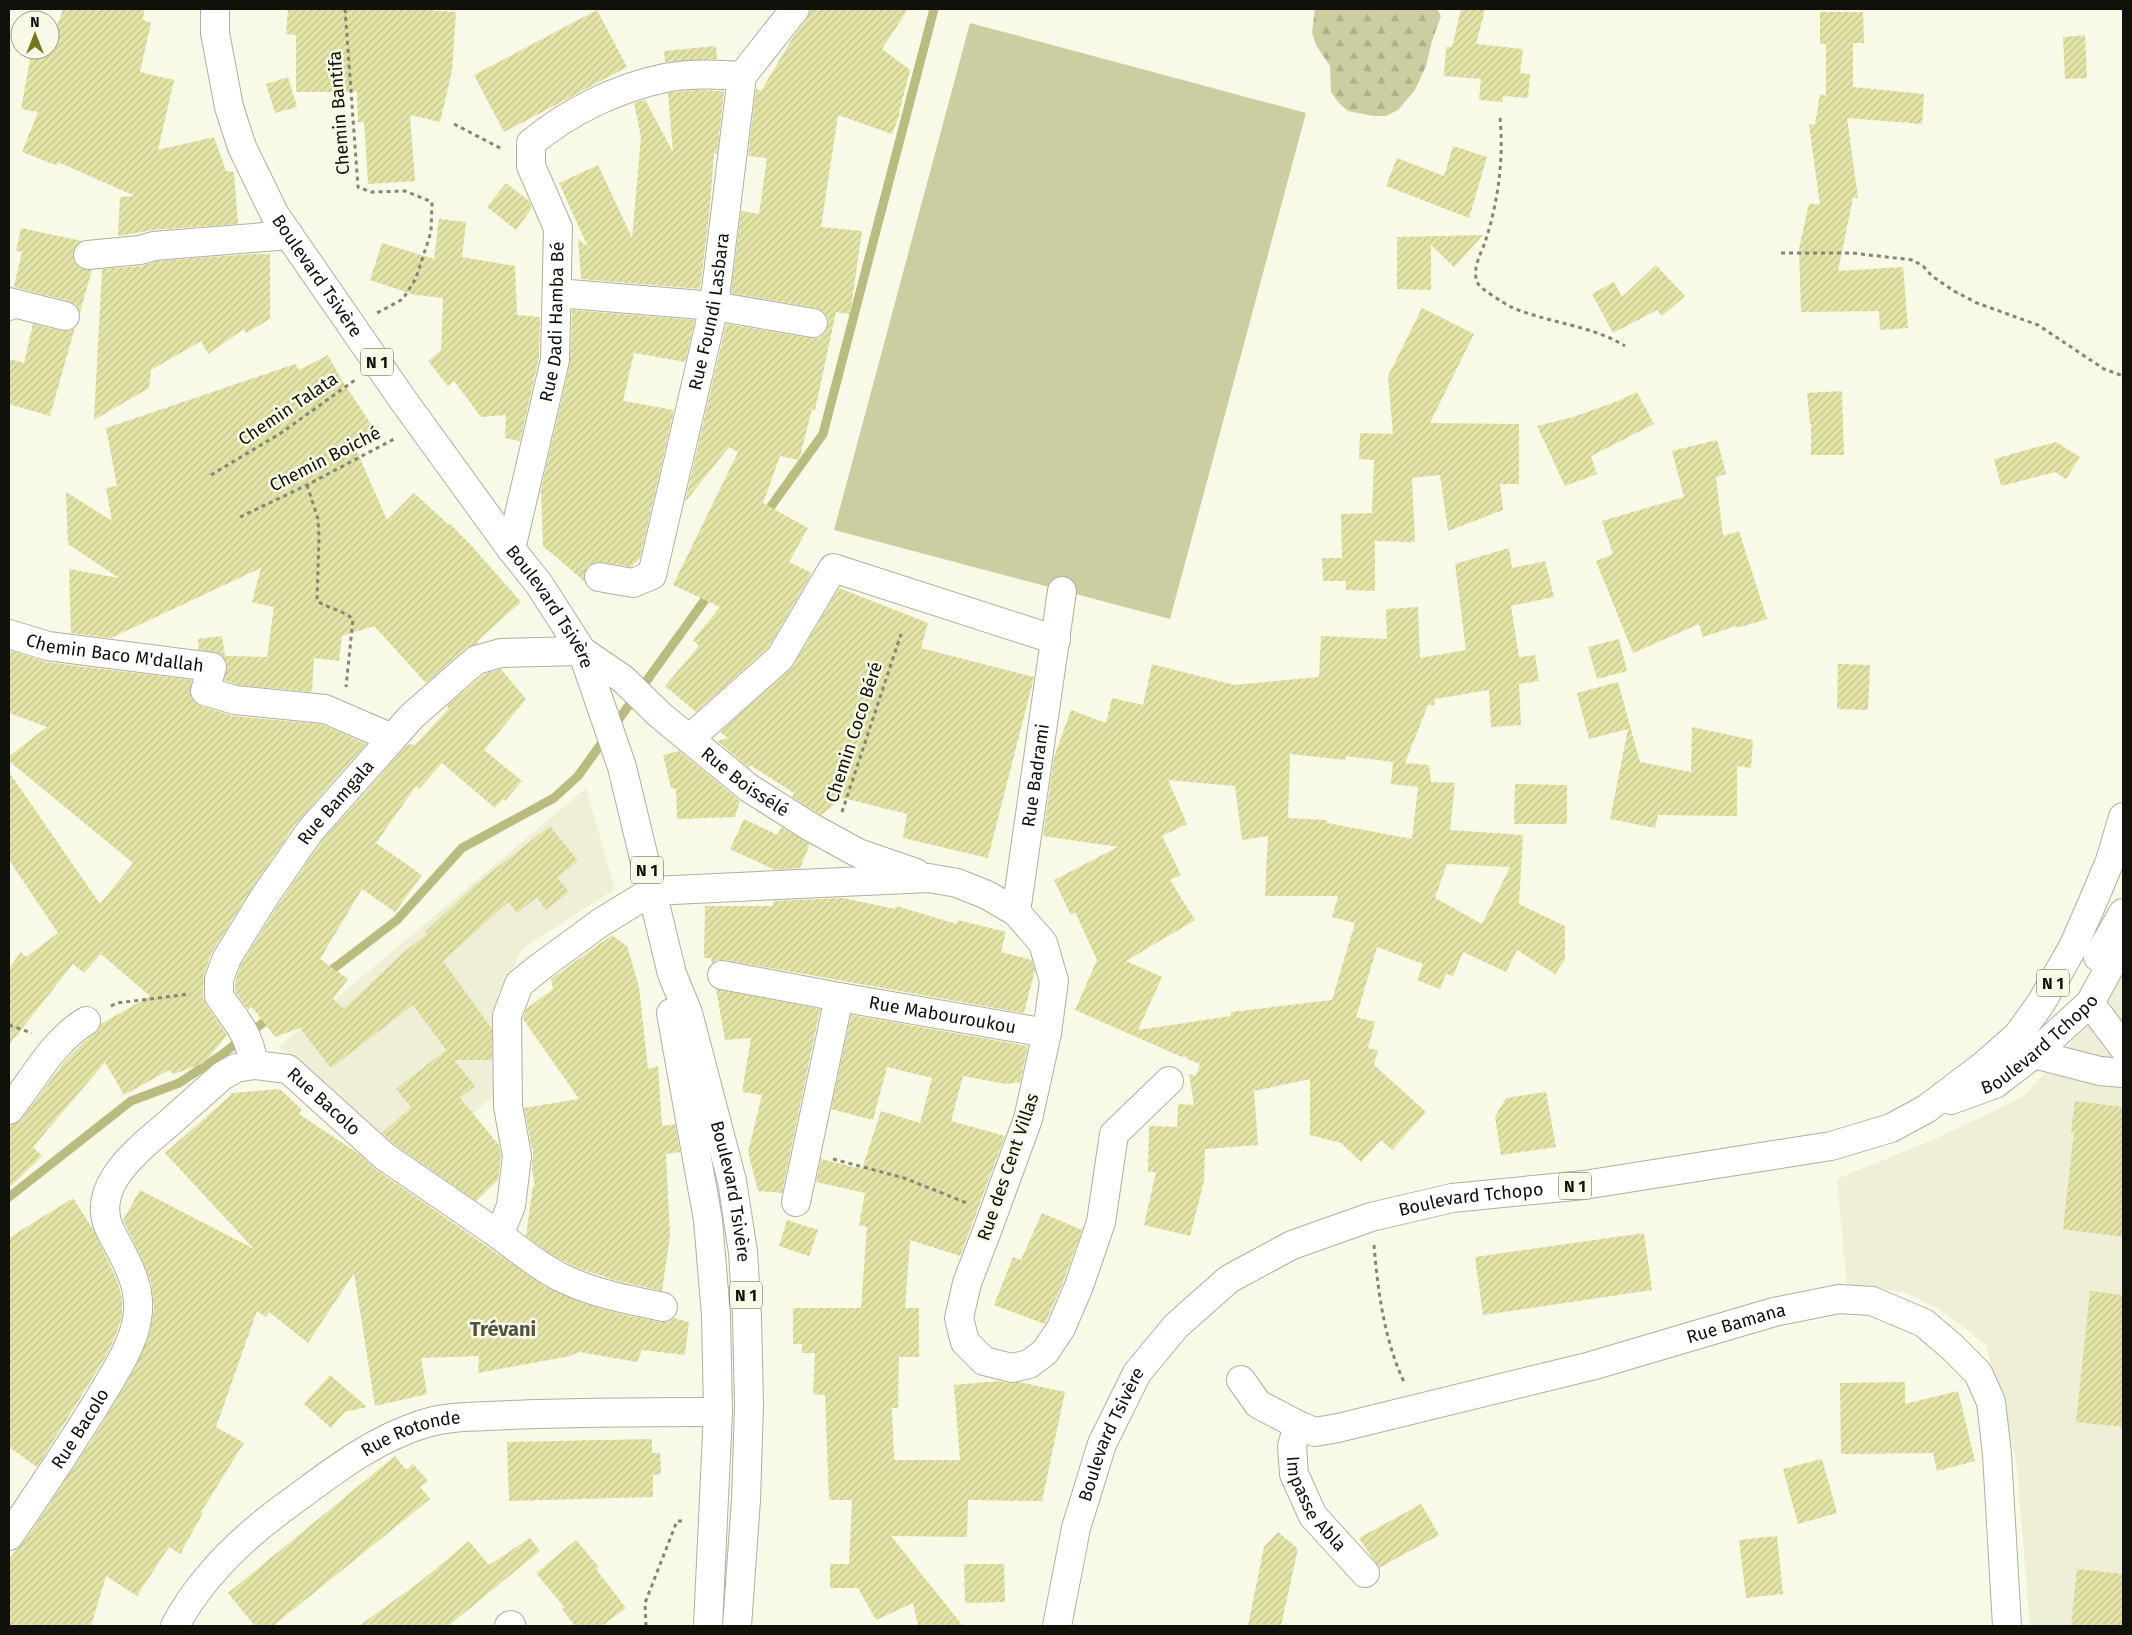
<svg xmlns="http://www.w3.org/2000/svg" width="2132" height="1635" viewBox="0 0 2132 1635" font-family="'Fira Sans',sans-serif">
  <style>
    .built { fill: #eeefd6 }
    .grass { fill: #cccea2 }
    .forest { fill: url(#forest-firs) }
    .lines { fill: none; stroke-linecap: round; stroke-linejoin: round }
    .stream { stroke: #b9bb7f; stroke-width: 9 }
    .building { fill: url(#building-hatch); fill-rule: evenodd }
    .minor-casing { stroke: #afb09f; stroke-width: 30 }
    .major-casing { stroke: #afb09f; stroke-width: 30 }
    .path { stroke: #848579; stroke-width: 3; stroke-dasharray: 4 4; stroke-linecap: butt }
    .minor { stroke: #fff; stroke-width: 28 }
    .major { stroke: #fff; stroke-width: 28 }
    .labels { text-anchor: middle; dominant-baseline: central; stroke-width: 5; stroke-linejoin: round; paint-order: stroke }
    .shield { fill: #f8f9e7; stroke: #56574d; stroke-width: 1 }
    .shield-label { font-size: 16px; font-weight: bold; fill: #11110b }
    .street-label { font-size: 18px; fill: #11110b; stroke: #f8f9e7 }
    .quarter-label { font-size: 20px; font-weight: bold; fill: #515243; stroke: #f8f9e7 }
  </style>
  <defs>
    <pattern id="forest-firs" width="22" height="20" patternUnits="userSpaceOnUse" patternTransform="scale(1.25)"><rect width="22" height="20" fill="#cccea2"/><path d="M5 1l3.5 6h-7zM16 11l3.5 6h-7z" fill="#aeb08a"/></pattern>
    <pattern id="building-hatch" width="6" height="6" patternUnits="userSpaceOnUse" patternTransform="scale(1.25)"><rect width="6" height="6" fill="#e3e5a7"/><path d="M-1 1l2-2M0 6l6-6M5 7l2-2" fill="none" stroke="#c2c38e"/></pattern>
  </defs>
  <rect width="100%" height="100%" fill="#f8f9e7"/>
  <g class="built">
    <polygon points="586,788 615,889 523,948 497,996 498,1061 494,1096 411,1164 279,1047"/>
    <polygon points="2123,971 2123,1626 2030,1626 2016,1459 1986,1345 1941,1310 1905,1292 1847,1286 1837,1179 1935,1139 2023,1097 2108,1002"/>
  </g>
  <polygon class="grass" points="970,23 1306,113 1170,619 834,530"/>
  <polygon class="forest" points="1315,9 1437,9 1441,16 1432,41 1426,66 1415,90 1398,110 1386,116 1373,116 1348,111 1339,103 1331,92 1330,66 1316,45 1312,32"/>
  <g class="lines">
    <g class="stream">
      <polyline points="764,516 823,434 934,9"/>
      <polyline points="325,975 397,920 462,848 554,798 578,776 712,590"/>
      <polyline points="9,1197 131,1101 179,1083 220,1056 273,1015"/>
    </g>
  </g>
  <g class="building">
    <polygon points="63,9 144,9 143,20 151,23 140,72 174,80 158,150 214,137 226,171 234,172 238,224 153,230 118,236 120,197 135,196 58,162 56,165 22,152 38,112 21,109 30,60 34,50 50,50 50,24 57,26"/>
    <polygon points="288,9 414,9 456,12 452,71 440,122 410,115 415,181 368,184 364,122 358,122 357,92 296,92 296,35 286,34"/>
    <polygon points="810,9 908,9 882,49 910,70 899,113 900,114 892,134 838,115 821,227 862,231 850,314 836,312 815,410 812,409 799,460 780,456 763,503 808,528 789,562 812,573 768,648 696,712 665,686 699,646 693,640 720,607 673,585 738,452 729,447 685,502 726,324 811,338 818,338 825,333 828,325 828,318 823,311 816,308 731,293 741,211 759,214 767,158 748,156 756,89 761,91 795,34 807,19"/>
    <polygon points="1461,9 1485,9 1476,44 1523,49 1520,73 1530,74 1528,98 1503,96 1503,102 1479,100 1481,79 1444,76 1446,47 1452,47"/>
    <polygon points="597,10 627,67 504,132 474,75"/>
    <polygon points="1820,12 1863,12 1864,43 1853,43 1853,87 1924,94 1922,124 1847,118 1858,198 1853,198 1838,271 1903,267 1908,328 1880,330 1879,311 1801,312 1799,249 1809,203 1820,205 1809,125 1815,124 1820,94 1826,96 1826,44 1820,44"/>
    <polygon points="2085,35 2087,78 2065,79 2063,37"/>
    <polygon points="716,46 717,59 665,62 664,51"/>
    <polygon points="288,77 297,107 275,113 266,84"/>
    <polygon points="694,90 724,91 717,154 714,153 710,206 700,289 581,279 578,239 588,247 559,183 598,165 632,238 641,137 634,103 645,100 673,152 668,93"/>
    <polygon points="1453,146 1487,157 1469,218 1386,186 1397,158 1444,176"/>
    <polygon points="506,183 529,201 532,208 516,230 487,207"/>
    <polygon points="439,219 466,222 462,257 515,266 517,315 540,317 539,358 520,441 505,438 506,415 481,417 454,381 448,386 428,361 441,350 443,298 415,295 370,280 382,243 434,259"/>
    <polygon points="21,228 82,241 74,248 73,257 75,264 81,269 92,270 80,312 76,305 69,301 14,287 22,252 16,251"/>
    <polygon points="1483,235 1454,267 1431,245 1431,290 1397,289 1397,237"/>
    <polygon points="253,254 270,254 270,319 246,333 244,329 208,354 201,341 151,370 149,388 94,420 102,269 142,266 157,261"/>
    <polygon points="1656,265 1685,296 1662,316 1657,310 1613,333 1592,294 1614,282 1622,297"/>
    <polygon points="1422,308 1474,334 1430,423 1519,424 1519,484 1500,484 1503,510 1448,531 1440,475 1412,478 1415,542 1375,541 1375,591 1346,590 1346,581 1323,581 1322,558 1342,558 1341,514 1372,513 1374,460 1359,459 1360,433 1393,434 1388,376"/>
    <polygon points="572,310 695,320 685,362 634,353 623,401 674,410 640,558 631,567 602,562 593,563 587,567 584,574 584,581 543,546 541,489 570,363"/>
    <polygon points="33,324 62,331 69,331 75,327 50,416 9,404 9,359 24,363"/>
    <polygon points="328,355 341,379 377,433 355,447 387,520 414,493 449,525 450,524 470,544 521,602 477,641 479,643 466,648 426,683 374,626 342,636 339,661 314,658 312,692 238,685 224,680 227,663 222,655 214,652 199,650 198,639 222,636 225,656 267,657 274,607 252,602 261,568 111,638 71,633 69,569 119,578 68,544 66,492 112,521 106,488 117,486 106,428 295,364 299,370"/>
    <polygon points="1842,391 1844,455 1811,455 1811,424 1810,424 1807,393"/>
    <polygon points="1637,392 1654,424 1591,456 1597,474 1565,486 1537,426 1573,417 1618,401"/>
    <polygon points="1717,440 1726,474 1716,477 1723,536 1739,531 1767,619 1737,628 1736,626 1703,637 1699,624 1633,653 1596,561 1613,554 1602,521 1684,497 1672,451"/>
    <polygon points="2056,442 2080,457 2066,479 2055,472 2001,486 1994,459"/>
    <path d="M 1509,548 L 1512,568 L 1545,561 L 1554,597 L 1511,606 L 1519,657 L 1535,655 L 1539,681 L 1519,684 L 1521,725 L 1491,727 L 1489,690 L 1435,699 L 1434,705 L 1428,705 L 1405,763 L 1429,765 L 1431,782 L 1455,783 L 1450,830 L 1523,835 L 1519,904 L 1565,926 L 1565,959 L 1555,974 L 1517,950 L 1506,972 L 1463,952 L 1453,976 L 1446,974 L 1440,989 L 1417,980 L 1423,964 L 1377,947 L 1356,1017 L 1375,1022 L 1368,1048 L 1378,1050 L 1374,1065 L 1426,1112 L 1392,1150 L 1381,1140 L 1361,1162 L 1341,1143 L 1310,1135 L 1310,1079 L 1254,1091 L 1258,1145 L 1205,1149 L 1204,1181 L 1190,1236 L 1144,1225 L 1156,1172 L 1148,1172 L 1149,1126 L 1177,1127 L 1178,1104 L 1194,1105 L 1189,1074 L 1196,1076 L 1200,1064 L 1187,1059 L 1186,1056 L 1182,1057 L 1075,1010 L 1097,960 L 1075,912 L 1071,915 L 1054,880 L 1118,847 L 1043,836 L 1054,757 L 1071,710 L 1106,723 L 1112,698 L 1143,705 L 1152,664 L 1234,685 L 1319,677 L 1321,636 L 1387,639 L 1386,609 L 1418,607 L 1420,658 L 1466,650 L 1455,564 ZM 1290,754 L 1346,760 L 1346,756 L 1393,762 L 1391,784 L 1418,787 L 1412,839 L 1327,823 L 1327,820 L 1288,818 ZM 1168,780 L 1235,786 L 1242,840 L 1268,836 L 1265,896 L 1338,896 L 1332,917 L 1355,923 L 1332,1000 L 1231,1012 L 1231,1016 L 1138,1030 L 1162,977 L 1126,961 L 1195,920 L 1170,880 L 1181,875 L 1162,836 L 1187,824 ZM 1447,864 L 1510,867 L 1482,924 L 1435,898 Z"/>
    <polygon points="839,588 928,623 921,648 1034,677 988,858 903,838 907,814 843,798 821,815 792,797 794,793 750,765 749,768 717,741 728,738 720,732 793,666"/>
    <polygon points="1619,639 1627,671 1597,679 1588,647"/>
    <polygon points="9,650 46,662 192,680 190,695 194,702 201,706 233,716 321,724 366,744 297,822 250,891 212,952 204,974 203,997 206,1005 227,1035 204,1063 174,1074 169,1070 124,1095 105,1062 33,1147 42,1156 9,1188 9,1125 15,1124 21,1120 65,1061 84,1042 95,1033 101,1024 150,996 101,954 84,973 73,964 9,1045 9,968 21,952 26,957 58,933 9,860 9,772 100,904 133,863 9,761 9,756 47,727 9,713"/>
    <polygon points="1838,664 1870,665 1868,710 1837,709"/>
    <polygon points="501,669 526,699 484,750 522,781 505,801 503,799 495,808 442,763 419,789 416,786 376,843 422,875 395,912 362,889 320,959 348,979 333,999 344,1009 404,952 427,934 425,932 476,884 550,826 578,861 557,877 569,892 546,910 537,897 517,913 508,902 443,961 492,1029 492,1060 454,1060 475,1086 460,1098 499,1145 501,1156 498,1180 476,1201 394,1144 382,1133 411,1107 396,1089 446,1050 413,1005 331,1068 301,1030 303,1027 275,1037 252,1007 248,1010 235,991 235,982 241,965 276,908 322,841 408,744 415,745 449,708 447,706 484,674"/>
    <polygon points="1618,682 1640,762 1691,772 1692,727 1753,740 1751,768 1737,766 1737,816 1658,815 1655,828 1610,819 1628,729 1589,739 1577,693"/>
    <polygon points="679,751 740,801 735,817 677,819 676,789 671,788 663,755"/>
    <polygon points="1515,784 1567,785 1567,824 1514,824"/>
    <polygon points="744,819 778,835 781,827 810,844 800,868 775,870 730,849"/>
    <polygon points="843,898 895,909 896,906 957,924 958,920 1006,932 1001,952 1032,960 1035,970 1024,1013 725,960 717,960 712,964 711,958 704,958 705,906 773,906 773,901"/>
    <polygon points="612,935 627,946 639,987 648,1069 658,1066 662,1126 675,1124 680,1152 666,1154 670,1236 662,1291 614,1280 578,1268 552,1255 526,1236 533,1185 535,1187 532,1168 533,1148 532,1149 524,1108 579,1099 523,1019 526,1009 553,989 551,979"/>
    <polygon points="716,989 820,1009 782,1193 758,1191 748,1152 762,1095 742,1092 751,1038 725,1040"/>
    <polygon points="851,1015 1028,1046 1020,1082 1006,1084 963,1076 951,1121 1005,1136 960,1256 910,1240 905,1308 919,1308 919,1357 899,1357 898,1408 892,1408 894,1460 960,1460 954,1385 999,1381 1009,1383 1019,1382 1065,1392 1042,1501 968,1500 967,1537 891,1536 963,1626 918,1626 913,1603 876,1620 858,1588 830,1588 830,1564 849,1564 852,1500 829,1500 825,1395 813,1394 815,1353 802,1353 802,1344 793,1344 793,1308 861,1308 867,1227 859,1225 865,1193 816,1182 821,1159 862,1169 881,1111 920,1123 932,1078 887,1067 873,1120 831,1109"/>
    <polygon points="280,1089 302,1110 299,1114 359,1154 375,1169 544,1286 579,1302 620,1314 660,1322 668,1322 674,1318 689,1322 685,1355 642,1350 637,1362 579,1352 570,1356 478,1373 479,1356 421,1358 427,1394 375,1406 354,1273 308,1343 269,1312 266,1317 257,1311 216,1427 244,1443 201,1512 203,1513 180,1554 169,1547 137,1596 106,1576 91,1626 9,1626 9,1559 33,1529 99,1429 134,1370 149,1335 154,1309 151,1282 142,1258 123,1220 140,1190 254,1249 165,1153 233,1093"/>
    <polygon points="1546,1092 1556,1147 1501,1155 1495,1117 1506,1098"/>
    <polygon points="2075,1101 2123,1107 2123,1237 2063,1229 2074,1132 2071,1132"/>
    <polygon points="73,1198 94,1231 117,1280 122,1298 122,1316 116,1335 106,1356 37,1467 9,1447 9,1238"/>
    <polygon points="1042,1213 1082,1230 1064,1280 1045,1324 994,1305 1013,1257 1021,1260"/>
    <polygon points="787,1220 818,1230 809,1256 779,1246"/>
    <polygon points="1644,1233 1652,1290 1483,1315 1475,1257"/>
    <polygon points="2090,1291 2123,1295 2123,1427 2076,1422"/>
    <polygon points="330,1375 367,1407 345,1412 331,1428 304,1404"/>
    <polygon points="1905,1382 1905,1404 1958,1391 1975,1461 1937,1471 1933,1453 1841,1454 1840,1383"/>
    <polygon points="652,1439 652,1453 660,1453 661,1474 653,1475 653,1497 509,1501 507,1442"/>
    <polygon points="395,1456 406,1470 413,1464 428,1481 420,1487 430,1499 273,1626 255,1626 228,1593"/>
    <polygon points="1822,1459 1837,1513 1798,1524 1783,1469"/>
    <polygon points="1421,1504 1439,1535 1379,1568 1359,1538"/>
    <polygon points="1278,1532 1298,1549 1281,1626 1248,1626 1264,1547"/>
    <polygon points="1777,1536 1783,1594 1746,1598 1739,1540"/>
    <polygon points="530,1538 540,1551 448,1626 359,1626 421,1581 469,1541 489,1565"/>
    <polygon points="576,1540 599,1567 596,1569 626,1608 602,1626 575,1626 562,1609 564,1607 536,1573"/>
    <polygon points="964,1564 1004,1564 1005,1602 965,1603"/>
    <polygon points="2077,1569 2123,1574 2123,1626 2071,1626"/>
  </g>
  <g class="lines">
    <defs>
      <g id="minor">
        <polyline points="88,255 140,250 154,246 289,235"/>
        <polyline points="557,293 714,306 813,323"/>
        <polyline points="9,306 9,302 65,316"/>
        <path id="s1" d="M 511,549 L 555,360 L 558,228 L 531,166 L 531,143 C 568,112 617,88 665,78 C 689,73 717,74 742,76"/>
        <path id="s2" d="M 599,577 L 633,583 L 652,575 L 714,306 L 742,76 L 795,9"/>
        <path id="s3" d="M 9,634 L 48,646 L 212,667 L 205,691 L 235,700 L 325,709 L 392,738"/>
        <polyline points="689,739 780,658 833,568 1056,640"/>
        <path id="s4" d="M 1016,912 L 1062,591"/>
        <path id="s5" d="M 722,975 L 839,997 L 1047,1033"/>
        <polyline points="2090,1003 2123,1047"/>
        <polyline points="2034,1054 2100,1071 2123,1073"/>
        <path id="s6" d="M 254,1065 C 248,1030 237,1023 219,996 L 219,979 L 227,958 L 263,899 L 310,831 L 412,716 L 476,660 L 501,653 L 582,651 L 623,679 L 660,715 L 749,788 L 809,826 L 858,853 L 916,873"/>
        <path d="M 9,1110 C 34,1079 51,1043 86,1021"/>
        <polyline points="796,1202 839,997"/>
        <path d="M 499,1235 C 518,1249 538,1266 560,1277 C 592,1293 628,1300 663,1307"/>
        <path id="s7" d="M 1241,1380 L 1258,1404 L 1298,1425 L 1315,1432 L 1338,1428 L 1591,1366 L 1774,1312 L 1839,1299 L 1872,1301 L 1924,1323 L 1952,1347 L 1978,1373 L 1991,1402 L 1997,1454 L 2007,1626"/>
        <path id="s8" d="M 1298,1425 L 1292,1446 L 1294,1474 L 1313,1516 L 1365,1573"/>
        <path id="s9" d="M 9,1536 C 39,1493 68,1449 96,1404 C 110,1380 133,1347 137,1319 C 143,1288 126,1260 112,1234 C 86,1188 138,1150 168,1124 C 186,1108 204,1092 222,1076 L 236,1068 L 254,1065 L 288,1069 L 384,1156 L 499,1235 L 511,1206 L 517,1156 L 508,1106 L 507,1016 L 519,984 L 540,967 L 600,923 L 652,891 L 929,878 L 957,883 L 987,895 L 1016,912 L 1043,943 L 1054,981 L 1047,1033 L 1028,1119 L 987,1231 L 967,1283 L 959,1318 L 965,1342 L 984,1361 L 1012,1368 L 1029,1364 L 1045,1352 L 1061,1328 L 1079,1286 L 1101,1222 L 1114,1134 L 1169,1081"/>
        <path id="s10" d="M 175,1626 C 202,1575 244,1536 290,1503 C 331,1473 371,1441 420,1425 C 448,1415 481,1417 510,1415 C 580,1412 649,1412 718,1412"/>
        <polyline points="509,1626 511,1625"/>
      </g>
      <g id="major">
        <path id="s11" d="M 215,9 L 215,33 L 229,107 L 242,147 L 275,215 L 403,400 L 511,549 L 539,584 L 582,651 L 622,767 L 672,974 L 688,1013 L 732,1181 L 743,1252 L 747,1317 L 749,1405 L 746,1500 L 737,1626"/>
        <polyline points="2098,957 2123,913"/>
        <polyline points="671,1013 708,1220 716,1315 718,1412 708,1626"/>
        <path id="s12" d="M 1951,1100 L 1995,1084 L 2034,1054 L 2090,1003 L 2123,943"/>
        <path id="s13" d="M 1057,1626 L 1076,1528 L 1102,1444 L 1137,1373 L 1176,1326 L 1229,1279 L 1292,1245 L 1371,1217 L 1452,1198 L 1584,1185 L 1704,1166 L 1831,1146 L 1891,1128 L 1926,1109 L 1983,1066 L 2018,1035 L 2041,1003 L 2073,947 L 2094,899 L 2110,861 L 2123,817"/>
      </g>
    </defs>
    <use href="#minor" class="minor-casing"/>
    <use href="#major" class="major-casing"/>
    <g class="path">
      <polyline points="345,9 358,187 371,192 405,191 432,202 431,232 416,278 403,299 377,313"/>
      <path d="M 1500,118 C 1504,157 1498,204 1485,242 C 1481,254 1470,272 1479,285 C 1483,290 1505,304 1511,307 C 1548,323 1591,325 1625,346"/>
      <polyline points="454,124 502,149"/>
      <polyline points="1781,253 1852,253 1913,260 1924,267 1932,276 1954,291 1977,303 2038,325 2104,369 2123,376"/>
      <polyline points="211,475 281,433 355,380"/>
      <path d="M 307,485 L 318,519 L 319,537 L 317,601 C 330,609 342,610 353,619 L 346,687"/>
      <polyline points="240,517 307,485 396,438"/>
      <polyline points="842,812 901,634"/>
      <polyline points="111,1006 117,1003 190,994"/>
      <polyline points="9,1025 32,1033"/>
      <polyline points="833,1159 904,1178 967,1203"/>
      <path d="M 1374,1245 C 1378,1292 1384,1339 1404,1382"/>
      <polyline points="646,1626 645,1603 677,1521 685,1521"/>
    </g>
    <use href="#minor" class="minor"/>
    <use href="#major" class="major"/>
  </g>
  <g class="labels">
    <g class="shield">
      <rect x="361" y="348.5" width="32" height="27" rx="4"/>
      <rect x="631" y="856.5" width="32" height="27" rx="4"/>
      <rect x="2037" y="969.5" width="32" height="27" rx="4"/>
      <rect x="1559" y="1172.5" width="32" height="27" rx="4"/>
      <rect x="730" y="1281.5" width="32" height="27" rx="4"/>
    </g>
    <g class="shield-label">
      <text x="377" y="362">N 1</text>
      <text x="647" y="870">N 1</text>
      <text x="2053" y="983">N 1</text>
      <text x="1575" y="1186">N 1</text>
      <text x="746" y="1295">N 1</text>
    </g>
    <g class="street-label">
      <text transform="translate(339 113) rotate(-94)">Chemin Bantifa</text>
      <text stroke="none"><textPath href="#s11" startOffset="291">Boulevard Tsivère</textPath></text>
      <text stroke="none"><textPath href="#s2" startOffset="325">Rue Foundi Lasbara</textPath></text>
      <text stroke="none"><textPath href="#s1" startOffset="232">Rue Dadi Hamba Bé</textPath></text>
      <text transform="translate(288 409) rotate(-34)">Chemin Talata</text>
      <text transform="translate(325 459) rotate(-27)">Chemin Boiché</text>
      <text stroke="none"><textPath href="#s11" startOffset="696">Boulevard Tsivère</textPath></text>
      <text stroke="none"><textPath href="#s3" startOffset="108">Chemin Baco M'dallah</textPath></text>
      <text transform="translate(854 732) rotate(-72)">Chemin Coco Béré</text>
      <text stroke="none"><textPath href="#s4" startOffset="138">Rue Badrami</textPath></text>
      <text stroke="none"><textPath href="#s6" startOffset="825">Rue Boissélé</textPath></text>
      <text stroke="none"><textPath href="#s6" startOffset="308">Rue Bamgala</textPath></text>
      <text stroke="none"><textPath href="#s5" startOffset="224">Rue Mabouroukou</textPath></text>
      <text stroke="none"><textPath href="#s12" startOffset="106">Boulevard Tchopo</textPath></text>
      <text stroke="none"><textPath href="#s9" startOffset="668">Rue Bacolo</textPath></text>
      <text transform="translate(1008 1167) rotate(-71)">Rue des Cent Villas</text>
      <text stroke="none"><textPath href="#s11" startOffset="1312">Boulevard Tsivère</textPath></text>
      <text stroke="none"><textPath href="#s13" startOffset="656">Boulevard Tchopo</textPath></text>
      <text stroke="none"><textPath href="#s7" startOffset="528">Rue Bamana</textPath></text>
      <text stroke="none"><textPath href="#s9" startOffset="129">Rue Bacolo</textPath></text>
      <text stroke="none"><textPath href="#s13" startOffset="200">Boulevard Tsivère</textPath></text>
      <text stroke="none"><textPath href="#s10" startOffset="311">Rue Rotonde</textPath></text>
      <text stroke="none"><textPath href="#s8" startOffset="86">Impasse Abla</textPath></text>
    </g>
    <g class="quarter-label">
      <text x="503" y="1329">Trévani</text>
    </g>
  </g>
  <rect width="2132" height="1635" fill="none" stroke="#11110b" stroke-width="20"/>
  <g transform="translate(35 35)"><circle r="24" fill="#f8f9e7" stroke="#9c9c8f"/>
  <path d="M0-4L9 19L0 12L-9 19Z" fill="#77781e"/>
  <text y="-8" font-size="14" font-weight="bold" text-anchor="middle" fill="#11110b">N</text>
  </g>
</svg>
